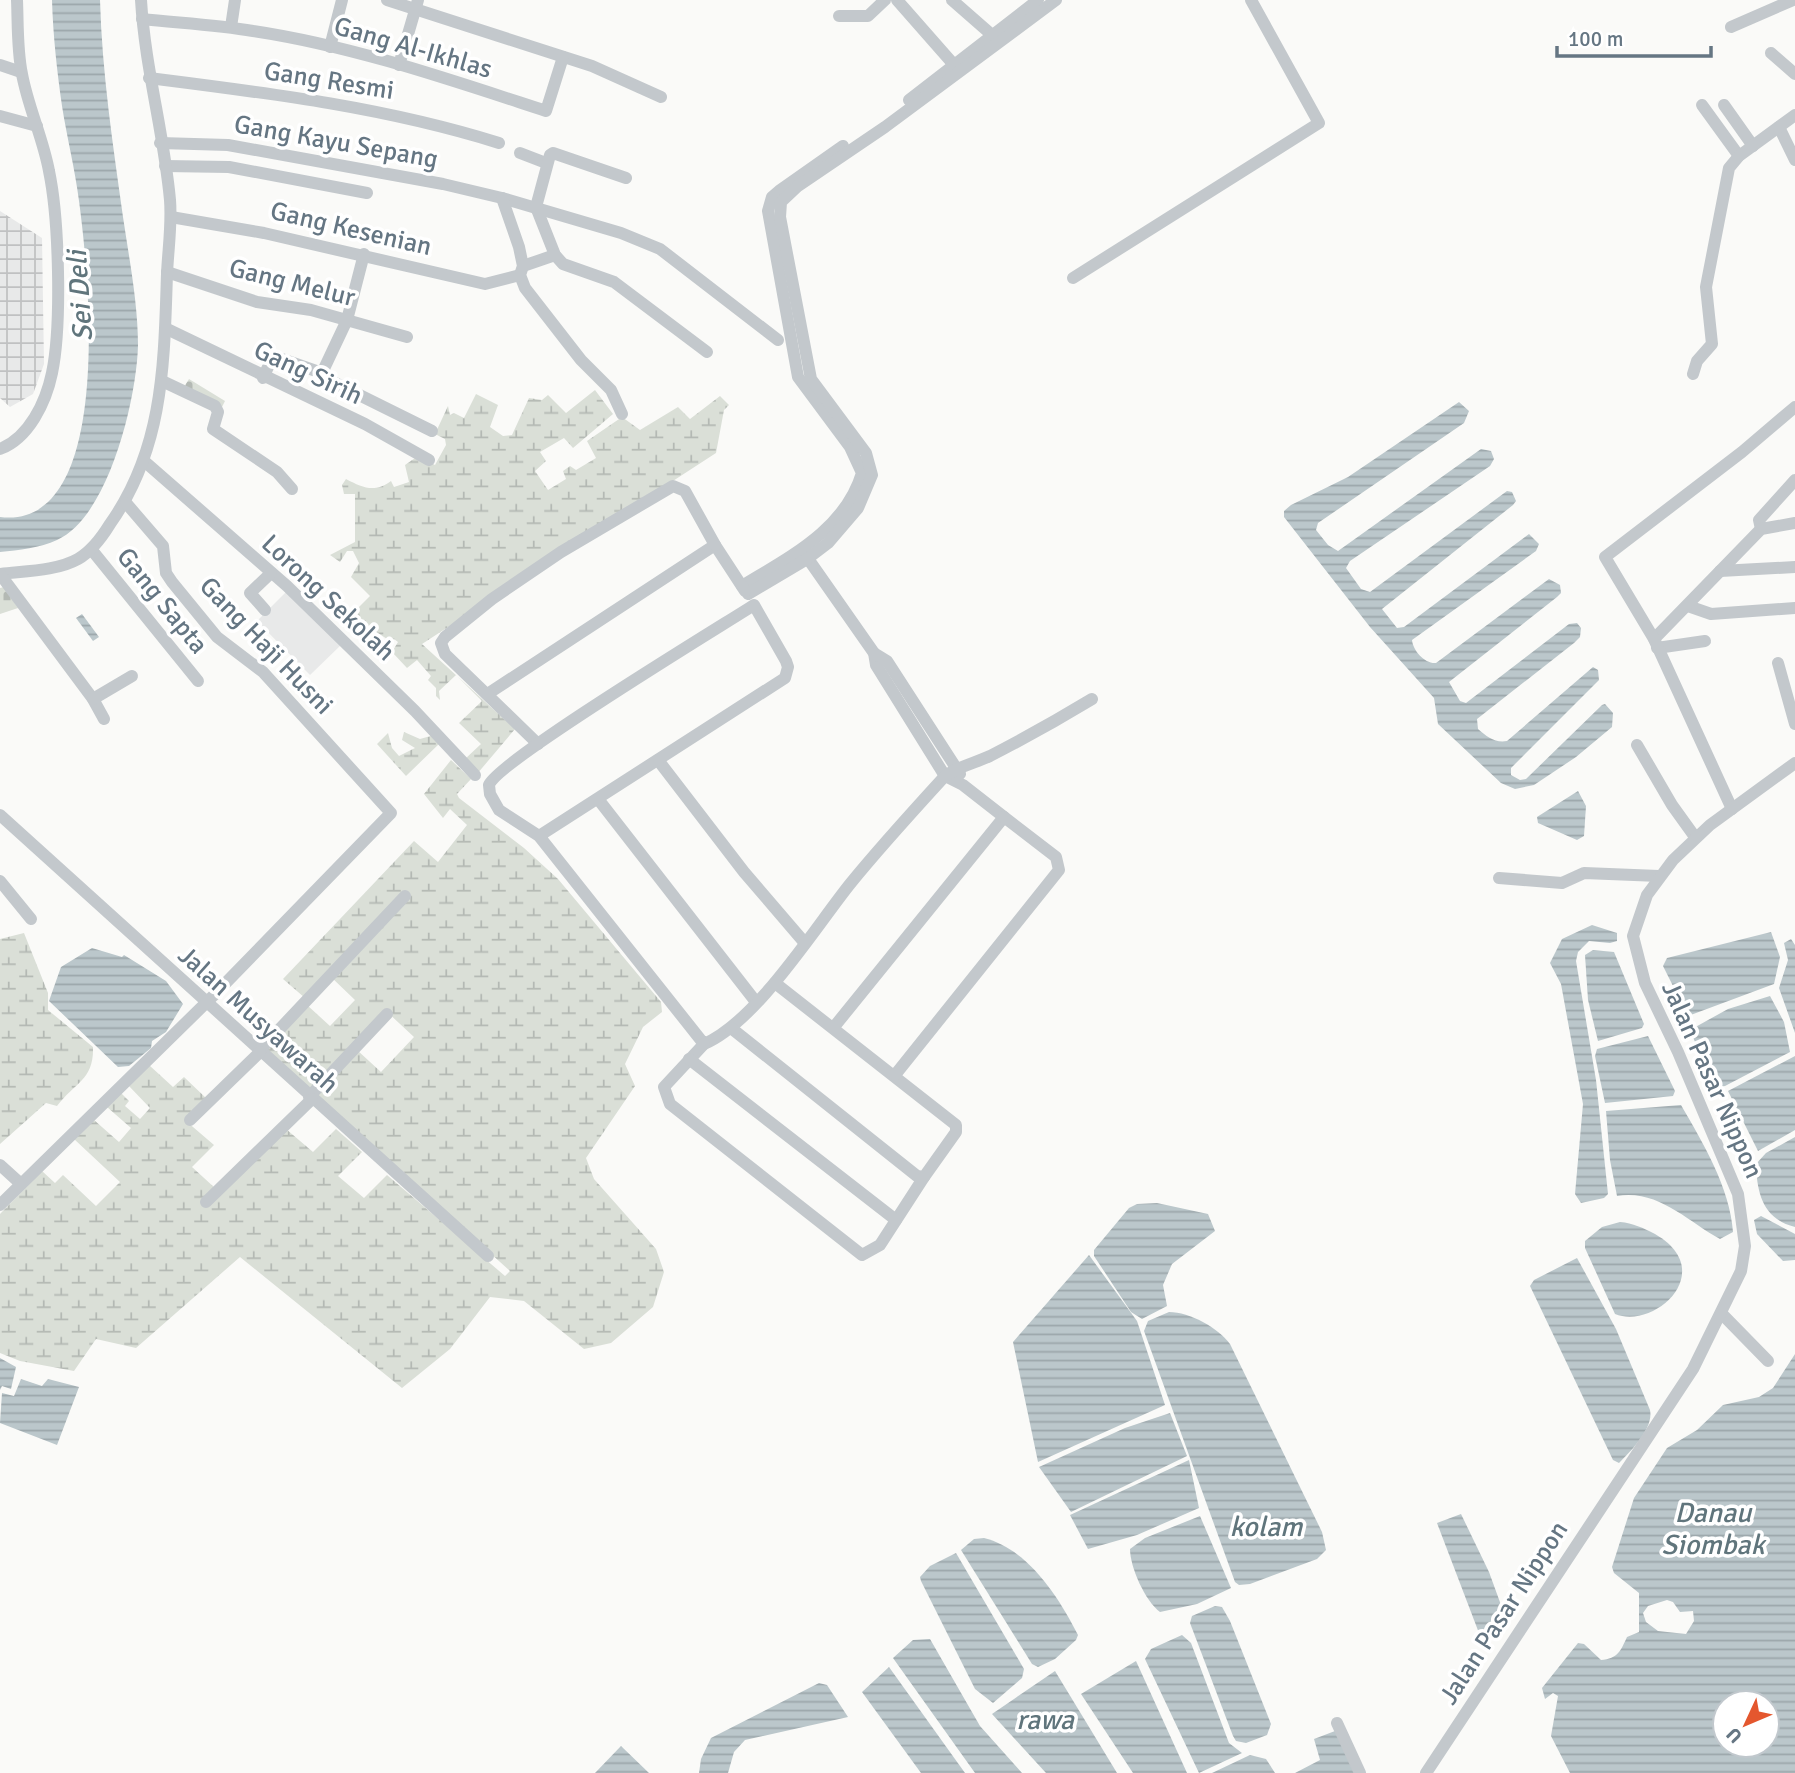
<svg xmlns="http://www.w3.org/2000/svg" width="1795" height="1773" viewBox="0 0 1795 1773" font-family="Signika,sans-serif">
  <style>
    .built { fill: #e8e9e9 }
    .industrial { fill: url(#industrial-grid) }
    .wetland { fill: url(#wetland-marsh) }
    .cemetery { fill: url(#cemetery-stones) }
    .water { fill: url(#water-rules); fill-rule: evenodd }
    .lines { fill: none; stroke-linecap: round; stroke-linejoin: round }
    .minor { stroke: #c3c8cc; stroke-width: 12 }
    .labels { text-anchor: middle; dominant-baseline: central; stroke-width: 7; stroke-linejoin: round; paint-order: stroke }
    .street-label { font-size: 26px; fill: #657683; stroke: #fff }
    .water-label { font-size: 28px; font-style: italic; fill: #60757c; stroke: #fff }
  </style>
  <defs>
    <pattern id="industrial-grid" width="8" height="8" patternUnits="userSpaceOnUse" patternTransform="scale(1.75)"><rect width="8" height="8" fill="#e8e9e9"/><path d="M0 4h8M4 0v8" fill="none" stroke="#c0c1c2"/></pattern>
    <pattern id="wetland-marsh" width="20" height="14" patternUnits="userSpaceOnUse" patternTransform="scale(1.75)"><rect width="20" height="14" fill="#dadfd7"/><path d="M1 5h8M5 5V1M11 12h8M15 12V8" fill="none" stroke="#b4b9b4"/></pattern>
    <pattern id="cemetery-stones" width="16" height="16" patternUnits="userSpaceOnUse" patternTransform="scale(1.75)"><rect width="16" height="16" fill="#dadfd7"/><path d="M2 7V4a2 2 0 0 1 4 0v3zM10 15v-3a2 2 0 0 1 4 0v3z" fill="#b4b9b4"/></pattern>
    <pattern id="water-rules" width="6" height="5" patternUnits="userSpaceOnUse" patternTransform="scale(1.75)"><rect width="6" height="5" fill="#bbc7cb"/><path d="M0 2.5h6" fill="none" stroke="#9ca6aa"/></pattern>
  </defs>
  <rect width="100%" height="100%" fill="#fafaf8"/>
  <polygon class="built" points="288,590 342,644 310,675 257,621"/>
  <polygon class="industrial" points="0,211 42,238 44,364 33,394 10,407 0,398"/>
  <g class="wetland">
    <path d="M 595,390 L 613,414 L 573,448 L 564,438 L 540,452 L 546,461 L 535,471 L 548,490 L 566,479 L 563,471 L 570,466 L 576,470 L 596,458 L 587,441 L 622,417 L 640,430 L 678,407 L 690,419 L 720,396 L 729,405 L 724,410 L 716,453 L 422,644 L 515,729 L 477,774 L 465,759 L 481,744 L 459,723 L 482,701 L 456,675 L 439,691 L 440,700 L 436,696 L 436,688 L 428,680 L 431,676 L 417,660 L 407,668 L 392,652 L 398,642 L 394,639 L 390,641 L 369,627 L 364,631 L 350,616 L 370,596 L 351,577 L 359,563 L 353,551 L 347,551 L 340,562 L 330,555 L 355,542 L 355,494 L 344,494 L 342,485 L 346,479 C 363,488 375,493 391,481 L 394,487 L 409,482 L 405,465 L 418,456 L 435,465 L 446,445 L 445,439 L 435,434 L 448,406 L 450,415 L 454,413 L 464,418 L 476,394 L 498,405 L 490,427 L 503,436 L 512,435 L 529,398 L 542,400 L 548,395 L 566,413 Z"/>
    <polygon points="404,732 420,739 434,735 441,742 406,776 377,744 388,733 392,748 399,756 415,748 402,740"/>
    <polygon points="451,760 471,779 457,794 459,798 524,848 558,879 661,1002 662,1012 643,1027 625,1064 635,1086 586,1158 594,1179 656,1249 664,1272 653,1307 611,1343 584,1349 524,1301 490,1297 450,1349 402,1388 240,1257 136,1348 96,1339 74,1371 20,1361 0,1353 0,1214 42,1171 55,1183 63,1175 96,1206 120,1182 74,1139 94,1120 119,1142 131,1128 107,1107 121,1093 129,1101 125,1106 140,1119 150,1108 128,1085 149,1065 173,1087 184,1077 207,1099 186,1121 214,1145 192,1167 215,1188 286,1129 313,1152 336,1129 362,1152 338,1176 364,1198 387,1175 505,1276 510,1271 315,1095 357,1050 381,1072 414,1037 385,1010 311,1089 265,1049 307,1005 330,1026 355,1000 331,977 305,998 283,979 414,841 438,862 467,825 450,809 443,818 424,794"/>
    <path d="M 24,933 L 48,993 L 48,1010 L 93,1047 C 94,1080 75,1082 57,1106 L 46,1103 L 0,1144 L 0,939 Z"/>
  </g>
  <g class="cemetery">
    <polygon points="189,379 225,401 222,407 184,387"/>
    <polygon points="4,587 18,608 0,614 0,588"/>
  </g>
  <g class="water">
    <path d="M 52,0 L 100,0 C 102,73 113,145 123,217 C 129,258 138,303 138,345 C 137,397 109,517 57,540 C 40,548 19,550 0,552 L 0,517 C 117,531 88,267 79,201 C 75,169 67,138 62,106 C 57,71 53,35 52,0 Z"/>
    <path d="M 1459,402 L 1469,411 L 1464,423 L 1318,523 L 1316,530 L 1328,545 L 1338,551 L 1481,449 L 1491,451 L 1494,459 L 1490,466 L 1350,561 L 1346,568 L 1361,589 L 1370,592 L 1507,491 L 1512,492 L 1516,501 L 1513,505 L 1382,609 L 1397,628 L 1404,627 L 1529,534 L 1539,544 L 1536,551 L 1412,640 C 1413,651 1425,664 1436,663 L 1549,579 L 1560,585 L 1561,593 L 1557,597 L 1449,682 L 1460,701 L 1466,703 L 1569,624 L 1577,623 L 1581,628 L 1580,637 L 1574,643 L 1477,719 L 1478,729 C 1487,737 1495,743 1507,741 L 1593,667 L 1598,670 L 1599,680 L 1511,768 L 1511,775 L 1520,780 L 1526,779 L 1602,705 L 1605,704 L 1613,713 L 1612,727 L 1576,757 L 1534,785 L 1515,789 L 1501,783 L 1438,724 L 1434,698 L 1370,627 L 1284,517 L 1284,511 L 1291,505 L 1348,477 Z"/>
    <polygon points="82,614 99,637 93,641 76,618"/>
    <polygon points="1578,791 1586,806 1584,836 1577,840 1538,823 1537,817"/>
    <polygon points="1592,925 1617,933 1617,941 1610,943 1589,941 1578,952 1576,961 1596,1080 1608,1194 1604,1198 1581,1203 1575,1194 1583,1104 1561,984 1550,963 1562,939"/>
    <polygon points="1771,932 1780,957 1774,984 1688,1016 1663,966 1667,958"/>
    <polygon points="1791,939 1795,945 1795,1033 1779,988 1788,960 1784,943"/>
    <polygon points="92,948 122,957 124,955 166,981 183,1004 166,1032 152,1041 151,1048 129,1066 118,1067 49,1001 61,967"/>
    <polygon points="1593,950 1614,952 1644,1024 1642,1028 1598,1041 1588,1000 1585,955"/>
    <polygon points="1770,996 1784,1022 1790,1052 1725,1086 1714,1088 1690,1030 1728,1009"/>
    <polygon points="1648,1036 1675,1091 1673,1096 1605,1103 1595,1056 1597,1049"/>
    <polygon points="1795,1056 1795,1130 1758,1151 1728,1091"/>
    <path d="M 1681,1105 C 1703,1143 1730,1188 1733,1232 L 1720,1239 C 1687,1221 1658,1189 1617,1196 L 1610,1160 L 1606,1111 Z"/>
    <path d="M 1795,1137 L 1795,1227 C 1763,1219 1757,1194 1756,1164 L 1766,1153 Z"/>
    <polygon points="1157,1203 1208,1214 1215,1231 1172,1264 1163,1285 1167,1306 1142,1319 1131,1312 1094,1256 1094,1250 1129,1208 1137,1204"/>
    <polygon points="1761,1216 1795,1234 1795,1260 1783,1261 1757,1234 1754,1220"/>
    <path d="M 1620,1222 C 1633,1223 1643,1228 1655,1234 C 1719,1271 1655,1330 1615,1314 L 1585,1248 L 1585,1241 L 1602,1227 Z"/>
    <polygon points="1089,1255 1137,1321 1165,1405 1038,1462 1013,1342"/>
    <path d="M 1577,1258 L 1616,1329 L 1650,1410 C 1654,1428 1631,1451 1619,1463 L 1613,1460 L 1530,1286 L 1534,1280 Z"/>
    <path d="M 1169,1312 C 1190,1312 1218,1328 1230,1344 L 1322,1532 L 1326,1550 L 1317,1559 L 1250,1584 L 1239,1585 L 1235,1582 L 1144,1331 L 1148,1321 Z"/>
    <path d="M 1795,1354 L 1795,1773 L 1570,1773 L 1551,1736 L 1558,1696 L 1553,1693 L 1545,1699 L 1542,1688 L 1578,1643 L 1584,1644 L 1601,1660 C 1618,1659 1621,1650 1627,1637 L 1639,1632 L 1639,1593 L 1614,1573 L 1612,1567 L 1634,1498 L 1667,1448 L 1697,1430 L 1723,1405 L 1759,1397 L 1773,1388 ZM 1667,1600 L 1673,1602 L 1680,1612 L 1693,1611 L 1694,1621 L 1686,1634 L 1658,1631 L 1646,1622 L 1643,1613 L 1648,1606 ZM 1725,1703 L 1767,1703 L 1767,1745 L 1725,1745 Z"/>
    <polygon points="0,1358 16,1367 11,1389 2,1386 0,1390"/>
    <polygon points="21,1379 42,1386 48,1379 79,1387 57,1445 0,1423 2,1393 14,1396"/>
    <polygon points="1170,1413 1187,1456 1071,1512 1039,1467 1125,1428"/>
    <polygon points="1189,1460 1199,1508 1137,1535 1088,1549 1070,1515"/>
    <polygon points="1461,1514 1489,1572 1505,1616 1479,1633 1437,1523"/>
    <path d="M 1200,1516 L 1231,1588 L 1197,1604 L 1160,1612 C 1145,1601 1130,1567 1130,1549 L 1145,1538 Z"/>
    <path d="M 984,1538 C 1028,1549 1058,1596 1078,1635 L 1076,1640 L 1055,1659 L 1038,1667 L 1032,1664 L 961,1550 L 974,1539 Z"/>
    <polygon points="956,1553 1024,1669 1022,1678 993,1703 975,1689 921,1581 920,1577 930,1566"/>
    <polygon points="1215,1606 1222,1607 1230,1621 1271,1724 1267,1735 1246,1743 1236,1741 1233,1736 1190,1623 1192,1616"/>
    <polygon points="1182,1635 1191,1643 1229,1743 1242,1753 1199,1773 1145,1659 1151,1649"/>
    <polygon points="930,1639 980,1726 1022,1773 975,1773 893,1658 913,1640"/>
    <polygon points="1136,1661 1187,1773 1133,1773 1081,1694"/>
    <polygon points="889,1667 965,1773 921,1773 862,1692"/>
    <polygon points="1055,1671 1117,1773 1046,1773 992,1714"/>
    <polygon points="819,1683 827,1685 848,1717 745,1740 734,1752 728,1773 699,1773 701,1759 711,1738"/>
    <polygon points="1335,1731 1356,1773 1295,1773 1320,1760 1314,1739"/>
    <polygon points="621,1746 649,1773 595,1773"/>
    <polygon points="1250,1755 1266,1759 1275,1773 1212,1773"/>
  </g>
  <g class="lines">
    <g class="minor">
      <polyline points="387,0 592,66 661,97"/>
      <polyline points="897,0 955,66"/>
      <polyline points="952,0 992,35"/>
      <polyline points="839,16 868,16 885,0"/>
      <path d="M 142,19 C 179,23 217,25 253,31 C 353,46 451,80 546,111 L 563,57"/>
      <polyline points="231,27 235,0"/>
      <polyline points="1731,27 1793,0"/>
      <polyline points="330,47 342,0"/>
      <polyline points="1771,53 1795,74"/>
      <polyline points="0,65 21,72"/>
      <polyline points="399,65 418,0"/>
      <path d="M 149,78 C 268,93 384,107 499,143"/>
      <polyline points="909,100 1038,0"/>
      <polyline points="1702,105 1739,156"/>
      <polyline points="1724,105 1753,146"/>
      <polyline points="0,116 37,126"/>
      <polyline points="1779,127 1795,160"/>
      <polyline points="160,143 228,145 443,184 502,198 621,233 660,249 778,340"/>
      <polyline points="520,153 546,163"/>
      <polyline points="165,166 229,167 367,193"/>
      <polyline points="626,178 553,153 550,155 536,207 555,255 563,264 614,282 707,352"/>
      <polyline points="502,198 519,247 523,266 520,275 525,288 581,360 611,390 622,414"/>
      <polyline points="171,217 264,233 485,284 520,275"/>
      <polyline points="523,266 555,255"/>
      <polyline points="167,272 257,302 311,310 407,337"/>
      <polyline points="1073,278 1319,123 1251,0"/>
      <polyline points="167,329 365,424 429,460"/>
      <polyline points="322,373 325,378 432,431"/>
      <polyline points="1693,374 1697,361 1712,344 1706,287 1729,168 1739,156 1795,115"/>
      <polyline points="263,378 273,356 322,373 347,320 364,254"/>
      <polyline points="162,381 215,406 218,412 213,429 277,472 292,489"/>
      <path d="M 0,449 C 29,438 46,402 52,373 C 62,325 59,219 49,171 C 43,138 28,107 22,74 C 17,50 18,24 17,0"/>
      <polyline points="144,461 287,586 415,711 475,775"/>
      <polyline points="1761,529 1759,520 1795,480"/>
      <polyline points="91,549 198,681"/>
      <polyline points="804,553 874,653 876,665 945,776 963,785 1004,817 834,1027"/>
      <polyline points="1720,571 1795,567"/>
      <path d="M 0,574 C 24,571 57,571 78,559 C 92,551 102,537 110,524 C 164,448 164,363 167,274 C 168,250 172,225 170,200 C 164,133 145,68 141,0"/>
      <polyline points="0,574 93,699 104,719"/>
      <path d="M 742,586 C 789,557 845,530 862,473 L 850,447 L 798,377 L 768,211 L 772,197 L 779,191 L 843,146"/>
      <polyline points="748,594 807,559 828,543 858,508 872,475 866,453 811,379 780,217 781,202 798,186 885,127 1056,0"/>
      <polyline points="1688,606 1711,614 1795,608"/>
      <polyline points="265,610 250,593 271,573"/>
      <polyline points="1654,639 1761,529 1795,523"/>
      <polyline points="1657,648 1705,641"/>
      <polyline points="874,653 887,661 960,774"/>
      <polyline points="1778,663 1795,724"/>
      <polyline points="489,693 715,545 745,591"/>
      <polyline points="93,699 132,676"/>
      <polyline points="538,744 445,654 441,643 445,637 492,599 561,552 673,486 685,491 715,545"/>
      <polyline points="1637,745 1672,805 1695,837"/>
      <polyline points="658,760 744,872 804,942"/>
      <polyline points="598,799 756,1002"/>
      <polyline points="1732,809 1654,639 1605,557 1742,452 1795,407"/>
      <polyline points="0,815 488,1256"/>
      <path d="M 539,836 L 785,678 L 788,667 L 786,661 L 754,605 C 718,628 497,762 489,785 L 490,794 L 499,810 L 539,836 L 704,1044 C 756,1022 814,929 850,884 C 880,847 913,811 945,776 C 959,766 975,763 990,756 C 1025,738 1059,719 1092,699"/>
      <polyline points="1499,878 1562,883 1584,873 1659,876"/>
      <polyline points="0,881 31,919"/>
      <polyline points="731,1028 917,1176 924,1177 956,1132 956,1125 775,983"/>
      <polyline points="704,1044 664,1087 670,1104 862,1255 880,1245 924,1177"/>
      <polyline points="259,1051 405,896"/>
      <polyline points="689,1059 896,1220"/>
      <polyline points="895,1075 1059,870 1056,857 1004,817"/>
      <polyline points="309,1097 387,1014"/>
      <polyline points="190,1120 260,1052"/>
      <polyline points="0,1165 21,1184"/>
      <polyline points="206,1202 312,1099"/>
      <polyline points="0,1205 213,996 391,813 263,672 217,637 172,582 166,573 163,546 126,503"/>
      <polyline points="1721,1313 1768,1361"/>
      <polyline points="1337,1723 1360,1773"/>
      <polyline points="1426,1773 1693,1369 1741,1271 1745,1246 1738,1194 1678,1052 1645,983 1633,936 1647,895 1673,860 1710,825 1795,763"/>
    </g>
  </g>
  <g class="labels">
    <g class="street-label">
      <text transform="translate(413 48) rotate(16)">Gang Al-Ikhlas</text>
      <text transform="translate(329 81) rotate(9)">Gang Resmi</text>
      <text transform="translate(336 142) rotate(10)">Gang Kayu Sepang</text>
      <text transform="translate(351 229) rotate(13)">Gang Kesenian</text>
      <text transform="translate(292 283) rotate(14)">Gang Melur</text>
      <text transform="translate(308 373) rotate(25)">Gang Sirih</text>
      <text transform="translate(328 598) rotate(43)">Lorong Sekolah</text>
      <text transform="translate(162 601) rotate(51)">Gang Sapta</text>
      <text transform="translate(266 646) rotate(46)">Gang Haji Husni</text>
      <text transform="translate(258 1020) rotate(42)">Jalan Musyawarah</text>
      <text transform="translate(1712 1080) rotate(66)">Jalan Pasar Nippon</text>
      <text transform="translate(1504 1613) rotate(-57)">Jalan Pasar Nippon</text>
    </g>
    <g class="water-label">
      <text transform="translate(80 296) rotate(-94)">Sei Deli</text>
      <text x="1713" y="1513">Danau<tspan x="1713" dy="32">Siombak</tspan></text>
      <text x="1266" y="1527">kolam</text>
      <text x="1045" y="1720">rawa</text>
    </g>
  </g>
  <g transform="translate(1746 1724) rotate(226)"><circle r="33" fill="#ffffff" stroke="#c1c8cd" stroke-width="2"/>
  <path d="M0-5L12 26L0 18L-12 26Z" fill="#e4572e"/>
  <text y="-10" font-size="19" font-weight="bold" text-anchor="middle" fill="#657683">U</text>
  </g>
  <path d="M1557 46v10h154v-10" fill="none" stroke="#657683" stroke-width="3.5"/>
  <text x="1568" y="46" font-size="21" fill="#657683" stroke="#ffffff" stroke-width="5" paint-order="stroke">100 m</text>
</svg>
